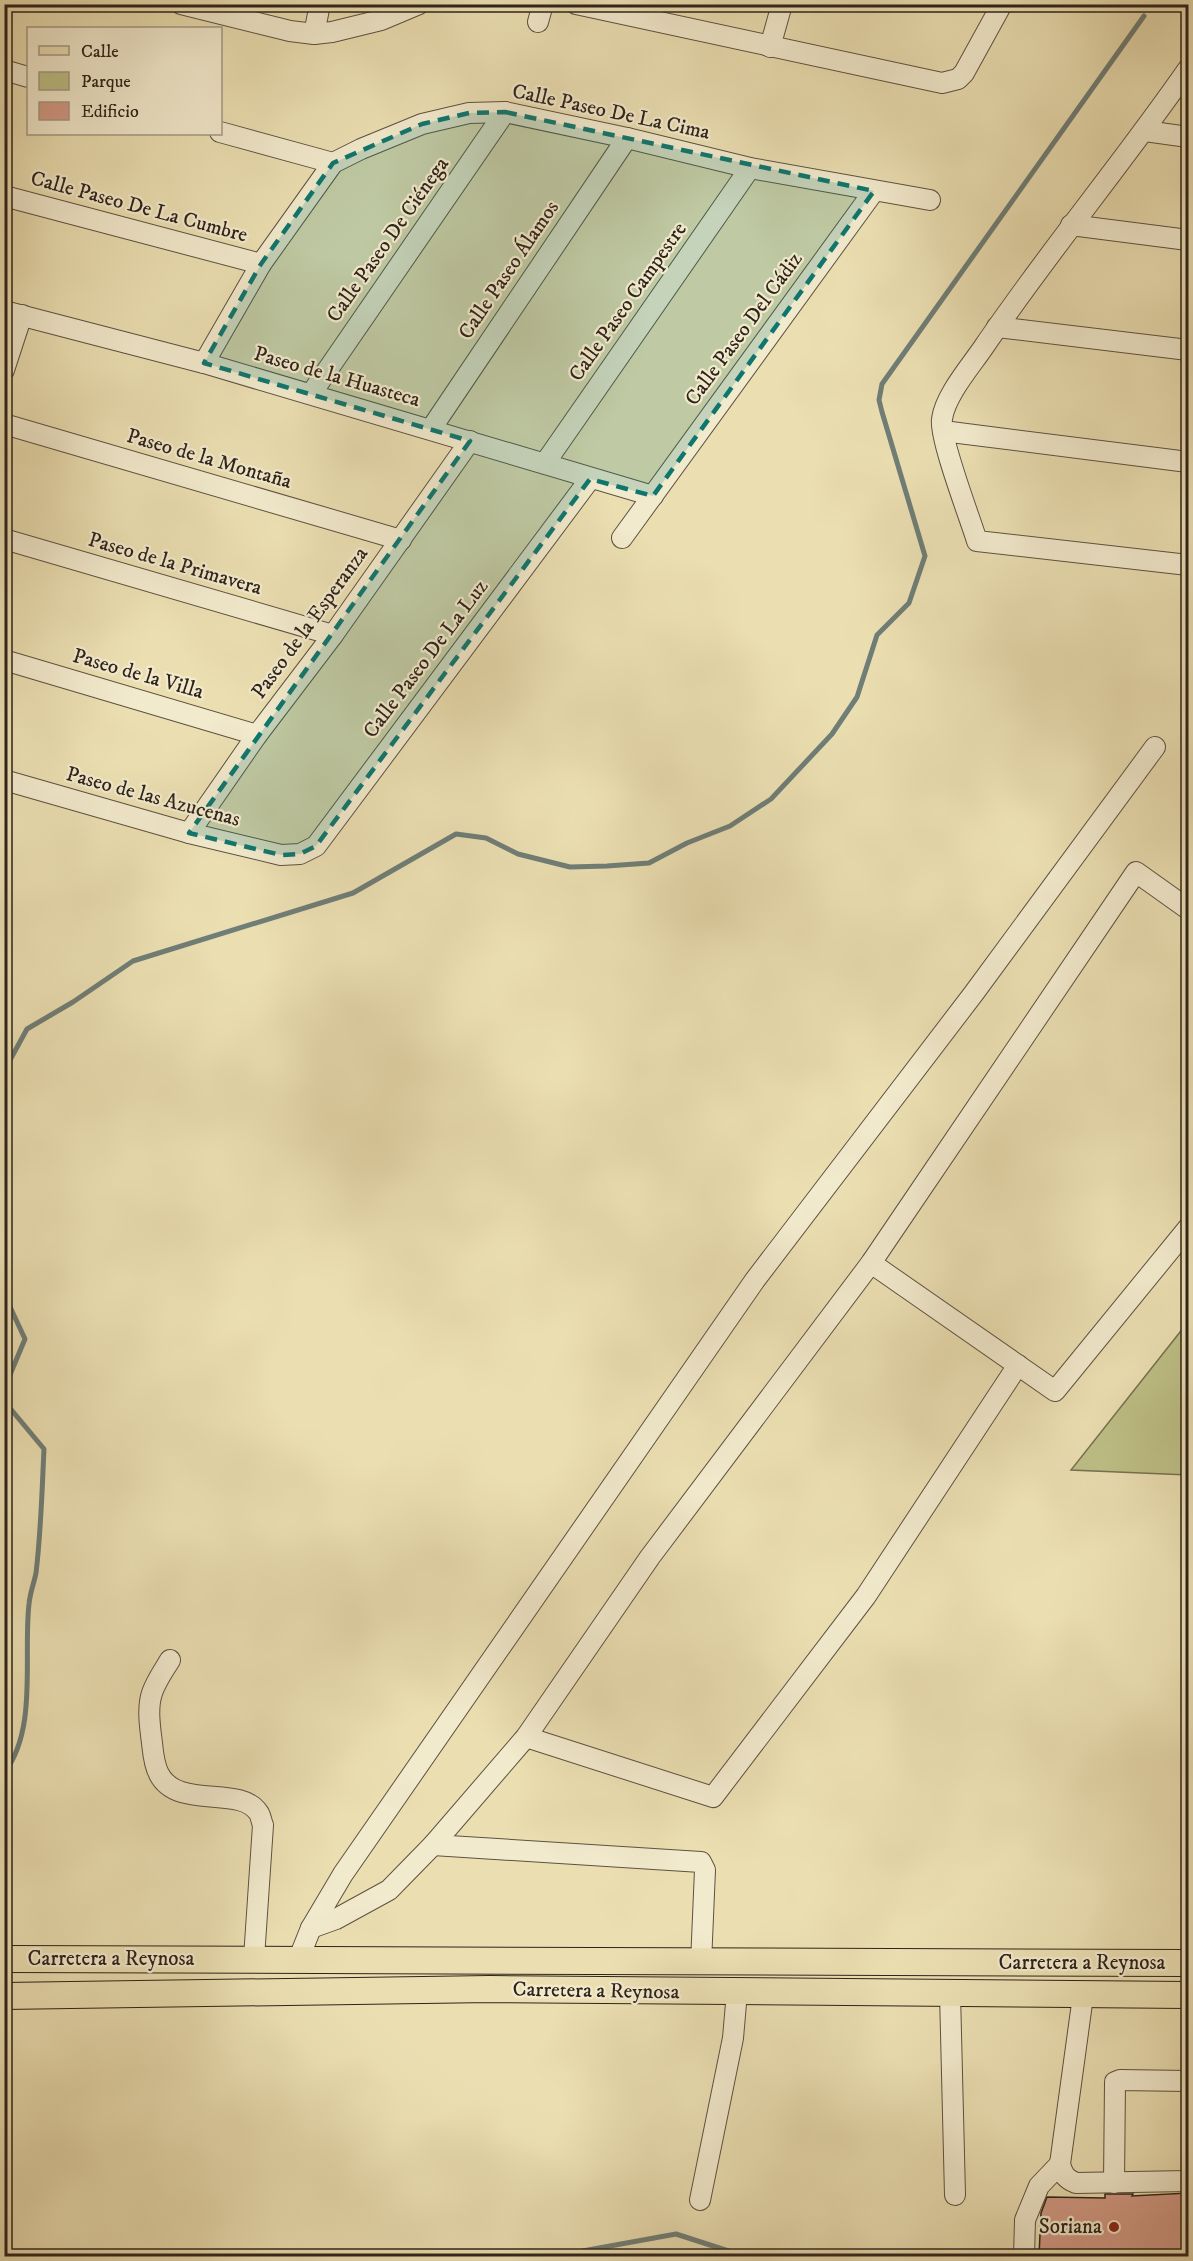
<svg xmlns="http://www.w3.org/2000/svg" width="1193" height="2261" viewBox="0 0 1193 2261" font-family="'IM FELL DW Pica',serif">
  <style>
    .green { fill: #bec087; stroke: #767251; stroke-width: 1.5 }
    .lines { fill: none; stroke-linecap: round; stroke-linejoin: round }
    .stream { stroke: #6f7e77; stroke-width: 5 }
    .building { fill: #d49b87; stroke: #2e231b; stroke-width: 1.5 }
    .minor-casing { stroke: #5d5241; stroke-width: 22 }
    .major-casing { stroke: #2e231b; stroke-width: 28 }
    .minor { stroke: #f2eacd; stroke-width: 20 }
    .major { stroke: #ebdfb2; stroke-width: 26 }
    .marked { fill: #0f766e; fill-opacity: 0.2; stroke: #0f766e; stroke-width: 4.5; stroke-dasharray: 12 8; stroke-linejoin: round }
    .poi-dot { fill: #8f2418; stroke: #f2eacd; stroke-width: 2 }
    .labels { text-anchor: middle; dominant-baseline: central; stroke-width: 4.5; stroke-linejoin: round; paint-order: stroke }
    .street-label { font-size: 21px; fill: #2e231b; stroke: #f2eacd }
    .poi-label { font-size: 21px; fill: #2e231b; stroke: #f2eacd; text-anchor: end }
  </style>
  <rect width="100%" height="100%" fill="#ebdfb2"/>
  <filter id="stains"><feTurbulence type="fractalNoise" baseFrequency=".00333" numOctaves="4"/><feColorMatrix values="0 0 0 0 .2 0 0 0 0 .09 0 0 0 0 .02 0 0 0 .5 -.17"/></filter>
  <radialGradient id="worn" r=".72"><stop offset=".6" stop-color="#630" stop-opacity="0"/><stop offset="1" stop-color="#630" stop-opacity=".3"/></radialGradient>
  <polygon class="green" points="1188,1322 1188,1475 1071,1470"/>
  <g class="lines">
    <g class="stream">
      <polyline points="4,1071 27,1029 73,1002 133,961 353,893 456,834 486,838 518,854 570,867 607,866 649,863 687,843 730,826 771,799 832,734 857,697 877,635 909,603 925,556 882,412 879,400 882,384 1144,16"/>
      <polyline points="4,1294 25,1339 4,1389"/>
      <path d="M 4,1401 L 44,1449 C 42,1491 41,1532 36,1573 C 34,1583 30,1593 29,1604 C 23,1656 38,1730 4,1773"/>
      <polyline points="555,2256 676,2234 744,2256"/>
    </g>
  </g>
  <polygon class="building" points="1188,2193 1188,2256 1039,2256 1041,2213 1047,2197 1105,2198 1105,2194 1133,2194 1132,2196"/>
  <g class="lines">
    <defs>
      <g id="minor">
        <polyline points="181,4 290,31 314,34 332,32 381,20 419,4"/>
        <polyline points="576,4 942,83 958,79 964,73 1002,4"/>
        <polyline points="538,22 543,4"/>
        <polyline points="314,34 320,4"/>
        <polyline points="770,47 782,4"/>
        <path d="M 1188,69 C 1122,164 1048,252 983,348 C 970,367 945,396 942,419 C 939,438 970,518 977,541 L 1188,565"/>
        <polyline points="4,70 28,77"/>
        <polyline points="1145,131 1188,137"/>
        <polyline points="220,132 333,163 361,149 422,124 469,113 505,112 627,138 750,168 930,200"/>
        <polyline points="4,196 261,264"/>
        <polyline points="1071,225 1188,240"/>
        <polyline points="4,311 204,363 653,496"/>
        <polyline points="997,327 1188,350"/>
        <polyline points="204,363 261,264 333,163"/>
        <polyline points="4,370 22,315"/>
        <polyline points="311,394 505,112"/>
        <polyline points="4,424 401,540"/>
        <polyline points="431,429 627,138"/>
        <polyline points="943,431 1188,462"/>
        <polyline points="545,463 750,168"/>
        <polyline points="622,538 874,191"/>
        <polyline points="4,539 333,635"/>
        <polyline points="4,660 257,735"/>
        <polyline points="4,780 189,833 281,855 300,854 316,846 590,479"/>
        <polyline points="189,833 257,735 333,635 470,441"/>
        <polyline points="871,1263 1055,1391 1188,1228"/>
        <path d="M 170,1660 C 164,1670 156,1681 152,1693 C 147,1708 150,1727 152,1743 C 153,1753 154,1765 159,1774 C 177,1810 240,1785 258,1812 C 261,1815 261,1821 263,1825 L 254,1958"/>
        <polyline points="526,1737 713,1797 866,1596 1018,1365"/>
        <polyline points="433,1845 701,1862 705,1870 701,1963"/>
        <polyline points="311,1928 336,1919 389,1890 433,1845 526,1737 650,1557 871,1263 1136,872 1188,909"/>
        <polyline points="299,1958 311,1928 343,1874 755,1280 974,993 1155,747"/>
        <polyline points="950,1993 955,2195"/>
        <path d="M 1083,1996 L 1060,2164 C 1063,2175 1066,2179 1076,2183 L 1188,2181"/>
        <polyline points="1114,2183 1115,2082 1120,2080 1188,2081"/>
        <polyline points="700,2200 733,2038 737,1992"/>
        <polyline points="1024,2256 1025,2220 1039,2186 1060,2164"/>
      </g>
      <g id="major">
        <path d="M 4,1959 C 399,1957 794,1964 1188,1963"/>
        <polyline points="4,1996 490,1989 1188,1995"/>
      </g>
    </defs>
    <use href="#minor" class="minor-casing"/>
    <use href="#major" class="major-casing"/>
    <use href="#minor" class="minor"/>
    <use href="#major" class="major"/>
  </g>
  <path class="marked" d="M 505,112 L 874,191 L 653,496 L 590,479 L 316,846 L 300,854 L 281,855 L 189,833 L 470,441 L 204,363 L 261,264 L 333,163 L 422,124 L 469,113 Z"/>
  <circle class="poi-dot" cx="1114" cy="2227" r="6"/>
  <g class="labels">
    <g class="street-label">
      <text transform="translate(611 112) rotate(12)">Calle Paseo De La Cima</text>
      <text transform="translate(139 207) rotate(15)">Calle Paseo De La Cumbre</text>
      <text transform="translate(388 240) rotate(-55)">Calle Paseo De Ciénega</text>
      <text transform="translate(509 270) rotate(-56)">Calle Paseo Álamos</text>
      <text transform="translate(628 302) rotate(-55)">Calle Paseo Campestre</text>
      <text transform="translate(744 329) rotate(-54)">Calle Paseo Del Cádiz</text>
      <text transform="translate(337 377) rotate(16)">Paseo de la Huasteca</text>
      <text transform="translate(209 459) rotate(16)">Paseo de la Montaña</text>
      <text transform="translate(175 564) rotate(16)">Paseo de la Primavera</text>
      <text transform="translate(310 623) rotate(-54)">Paseo de la Esperanza</text>
      <text transform="translate(426 659) rotate(-53)">Calle Paseo De La Luz</text>
      <text transform="translate(138 674) rotate(16)">Paseo de la Villa</text>
      <text transform="translate(153 797) rotate(15)">Paseo de las Azucenas</text>
      <text x="111" y="1959">Carretera a Reynosa</text>
      <text x="1082" y="1963">Carretera a Reynosa</text>
      <text transform="translate(596 1991) rotate(1)">Carretera a Reynosa</text>
    </g>
    <g class="poi-label">
      <text x="1102" y="2227">Soriana</text>
    </g>
  </g>
  <rect width="1193" height="2261" fill="none" stroke="#ebdfb2" stroke-width="24"/>
  <rect x="6" y="6" width="1181" height="2249" fill="none" stroke="#2e231b" stroke-width="3"/>
  <rect x="12" y="12" width="1169" height="2237" fill="none" stroke="#2e231b" stroke-width="1.5"/>
  <rect x="27" y="27" width="195" height="108" fill="#f2eacd" stroke="#a49a86" stroke-width="1.5"/>
  <rect x="39" y="46" width="30" height="9" fill="#ebdfb2" stroke="#a49a86" stroke-width="1.5"/>
  <text x="81" y="57" font-size="18" fill="#2e231b">Calle</text>
  <rect x="39" y="72" width="30" height="18" fill="#bec087" stroke="#a49a86" stroke-width="1.5"/>
  <text x="81" y="87" font-size="18" fill="#2e231b">Parque</text>
  <rect x="39" y="102" width="30" height="18" fill="#d49b87" stroke="#a49a86" stroke-width="1.5"/>
  <text x="81" y="117" font-size="18" fill="#2e231b">Edificio</text>
  <rect width="100%" height="100%" filter="url(#stains)"/>
  <rect width="100%" height="100%" fill="url(#worn)"/>
</svg>
